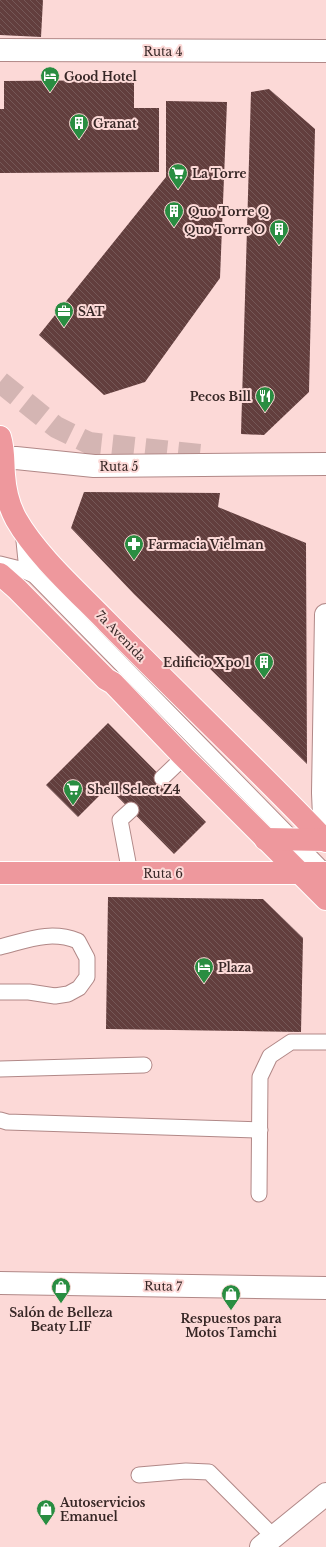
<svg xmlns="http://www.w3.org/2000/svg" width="326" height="1547" viewBox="0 0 326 1547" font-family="'Libre Baskerville',serif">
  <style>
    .building { fill: url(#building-back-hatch) }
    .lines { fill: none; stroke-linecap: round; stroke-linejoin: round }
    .street-tunnel { stroke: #d4b5b3; stroke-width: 22; stroke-dasharray: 22 11; stroke-linecap: butt }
    .lane-casing { stroke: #b18887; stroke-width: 17 }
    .street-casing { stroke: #b18887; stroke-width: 24 }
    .primary-casing { stroke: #fff; stroke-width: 24 }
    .lane { stroke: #fff; stroke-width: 15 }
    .street { stroke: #fff; stroke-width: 22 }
    .primary { stroke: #ee989d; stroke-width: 22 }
    .labels { text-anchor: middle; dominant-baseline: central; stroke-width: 4; stroke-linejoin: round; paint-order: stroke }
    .street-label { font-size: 12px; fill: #362625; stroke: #fcd9d7 }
    .poi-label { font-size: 12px; font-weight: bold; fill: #362625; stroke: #fcd9d7; text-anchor: start }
  </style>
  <defs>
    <pattern id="building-back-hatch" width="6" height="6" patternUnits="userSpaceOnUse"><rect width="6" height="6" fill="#623e3d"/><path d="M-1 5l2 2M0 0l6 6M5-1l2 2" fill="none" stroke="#755857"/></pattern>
  </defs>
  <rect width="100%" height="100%" fill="#fcd9d7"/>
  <g class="building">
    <polygon points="0,0 43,0 41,37 0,35"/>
    <polygon points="134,80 134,108 159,108 159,172 0,173 0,109 4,109 4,81"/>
    <polygon points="269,89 315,129 309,392 264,435 241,434 251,92"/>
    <polygon points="166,101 227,102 220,278 145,382 104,395 39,335 166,177"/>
    <polygon points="84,492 220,493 218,507 306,543 307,764 134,594 71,528"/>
    <polygon points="108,723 206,822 174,854 108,787 78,817 46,785"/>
    <polygon points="108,897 263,899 303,938 301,1032 106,1029"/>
  </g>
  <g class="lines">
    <polyline class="street-tunnel" points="0,382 56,427 89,443 200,455"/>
    <defs>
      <g id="lane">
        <polyline points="23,531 26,561 34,575 326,873"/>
        <polyline points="0,564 20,569 34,575"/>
        <polyline points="162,778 184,757"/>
        <polyline points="130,873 120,820 131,810"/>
        <path d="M 0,947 C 28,940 50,930 78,941 L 87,958 L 87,977 L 79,988 L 68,994 L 55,996 L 29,992 L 0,992"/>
        <polyline points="0,1069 144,1065"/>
        <polyline points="0,1120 7,1122 260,1130"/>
        <polyline points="259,1194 260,1077 270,1056 291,1042 326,1042"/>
        <polyline points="139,1475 186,1471 209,1472 274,1537"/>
      </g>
      <g id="street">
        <polyline points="0,50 326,51"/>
        <polyline points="4,459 16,458 94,466 326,464"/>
        <polyline points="325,840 323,793 326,615"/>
        <polyline points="0,1283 326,1288"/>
        <polyline points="261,1547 326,1494"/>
      </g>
      <g id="primary">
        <path d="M 0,437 C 4,450 3,462 4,475 C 5,490 9,506 16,519 C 37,556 78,592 108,623 C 180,696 255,767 326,841"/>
        <polyline points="0,574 17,589 106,679 113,683 184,757 326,899"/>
        <polyline points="265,839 326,840"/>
        <polyline points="0,873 326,873"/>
      </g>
    </defs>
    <use href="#lane" class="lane-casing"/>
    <use href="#street" class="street-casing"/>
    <use href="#primary" class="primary-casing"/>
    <use href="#lane" class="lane"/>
    <use href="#street" class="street"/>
    <use href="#primary" class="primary"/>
  </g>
  <defs>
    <symbol id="hotel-pin" viewBox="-11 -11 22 30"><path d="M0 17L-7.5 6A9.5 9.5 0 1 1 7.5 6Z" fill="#298d41" stroke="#fcd9d7"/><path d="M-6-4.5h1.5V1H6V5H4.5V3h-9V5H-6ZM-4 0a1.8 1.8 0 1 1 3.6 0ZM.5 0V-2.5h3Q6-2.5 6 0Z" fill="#fff"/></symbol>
    <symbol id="building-pin" viewBox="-11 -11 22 30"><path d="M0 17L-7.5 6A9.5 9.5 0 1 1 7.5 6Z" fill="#298d41" stroke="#fcd9d7"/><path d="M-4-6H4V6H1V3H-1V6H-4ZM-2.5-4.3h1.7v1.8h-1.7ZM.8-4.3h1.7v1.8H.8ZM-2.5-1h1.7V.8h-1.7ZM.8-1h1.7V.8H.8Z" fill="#fff"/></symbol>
    <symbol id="supermarket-pin" viewBox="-11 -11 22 30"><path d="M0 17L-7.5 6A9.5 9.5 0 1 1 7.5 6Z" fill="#298d41" stroke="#fcd9d7"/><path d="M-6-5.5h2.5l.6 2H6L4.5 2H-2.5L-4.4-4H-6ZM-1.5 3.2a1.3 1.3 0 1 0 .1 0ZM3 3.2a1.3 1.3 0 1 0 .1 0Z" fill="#fff"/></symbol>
    <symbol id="office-pin" viewBox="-11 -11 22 30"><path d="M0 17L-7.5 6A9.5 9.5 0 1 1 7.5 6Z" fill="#298d41" stroke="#fcd9d7"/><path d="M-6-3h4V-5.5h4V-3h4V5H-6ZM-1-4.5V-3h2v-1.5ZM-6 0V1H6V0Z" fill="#fff"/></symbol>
    <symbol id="restaurant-pin" viewBox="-11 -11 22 30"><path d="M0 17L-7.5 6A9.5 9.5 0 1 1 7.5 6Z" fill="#298d41" stroke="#fcd9d7"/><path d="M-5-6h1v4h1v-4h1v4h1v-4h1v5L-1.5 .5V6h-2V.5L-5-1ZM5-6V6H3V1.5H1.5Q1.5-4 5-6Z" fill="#fff"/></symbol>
    <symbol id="pharmacy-pin" viewBox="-11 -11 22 30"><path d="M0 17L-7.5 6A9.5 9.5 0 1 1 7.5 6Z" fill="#298d41" stroke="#fcd9d7"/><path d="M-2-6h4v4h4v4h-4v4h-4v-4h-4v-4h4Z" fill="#fff"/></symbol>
    <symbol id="shop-pin" viewBox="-11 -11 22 30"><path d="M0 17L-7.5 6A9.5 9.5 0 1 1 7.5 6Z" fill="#298d41" stroke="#fcd9d7"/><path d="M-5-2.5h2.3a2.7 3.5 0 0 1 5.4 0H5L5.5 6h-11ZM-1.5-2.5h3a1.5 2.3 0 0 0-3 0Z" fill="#fff"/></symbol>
  </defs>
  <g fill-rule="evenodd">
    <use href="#hotel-pin" x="39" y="65" width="22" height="30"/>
    <use href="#building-pin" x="68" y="112" width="22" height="30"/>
    <use href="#supermarket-pin" x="167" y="162" width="22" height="30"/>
    <use href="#building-pin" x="163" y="200" width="22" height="30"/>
    <use href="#building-pin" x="268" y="218" width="22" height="30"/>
    <use href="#office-pin" x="53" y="300" width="22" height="30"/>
    <use href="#restaurant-pin" x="254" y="385" width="22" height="30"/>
    <use href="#pharmacy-pin" x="123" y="533" width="22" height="30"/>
    <use href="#building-pin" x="253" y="651" width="22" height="30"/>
    <use href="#supermarket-pin" x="62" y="778" width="22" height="30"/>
    <use href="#hotel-pin" x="193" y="956" width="22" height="30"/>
    <use href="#shop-pin" x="50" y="1276" width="22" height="30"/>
    <use href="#shop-pin" x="220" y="1283" width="22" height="30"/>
    <use href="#shop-pin" x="35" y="1498" width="22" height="30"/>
  </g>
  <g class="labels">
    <g class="street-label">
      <text x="163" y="51">Ruta 4</text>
      <text x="119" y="466">Ruta 5</text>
      <text transform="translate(121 636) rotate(46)">7a Avenida</text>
      <text x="163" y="873">Ruta 6</text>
      <text transform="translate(163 1286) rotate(1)">Ruta 7</text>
    </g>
    <g class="poi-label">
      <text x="64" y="76">Good Hotel</text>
      <text x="93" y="123">Granat</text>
      <text x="192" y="173">La Torre</text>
      <text x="188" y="211">Quo Torre Q</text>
      <text x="265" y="229" text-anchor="end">Quo Torre O</text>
      <text x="78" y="311">SAT</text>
      <text x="251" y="396" text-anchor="end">Pecos Bill</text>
      <text x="148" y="544">Farmacia Vielman</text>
      <text x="250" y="662" text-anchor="end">Edificio Xpo 1</text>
      <text x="87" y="789">Shell Select Z4</text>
      <text x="218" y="967">Plaza</text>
      <text x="61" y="1312" text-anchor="middle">Salón de Belleza<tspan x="61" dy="14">Beaty LIF</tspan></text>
      <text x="231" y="1318" text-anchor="middle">Respuestos para<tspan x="231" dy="14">Motos Tamchi</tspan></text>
      <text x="60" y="1502">Autoservicios<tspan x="60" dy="14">Emanuel</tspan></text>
    </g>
  </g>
</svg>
